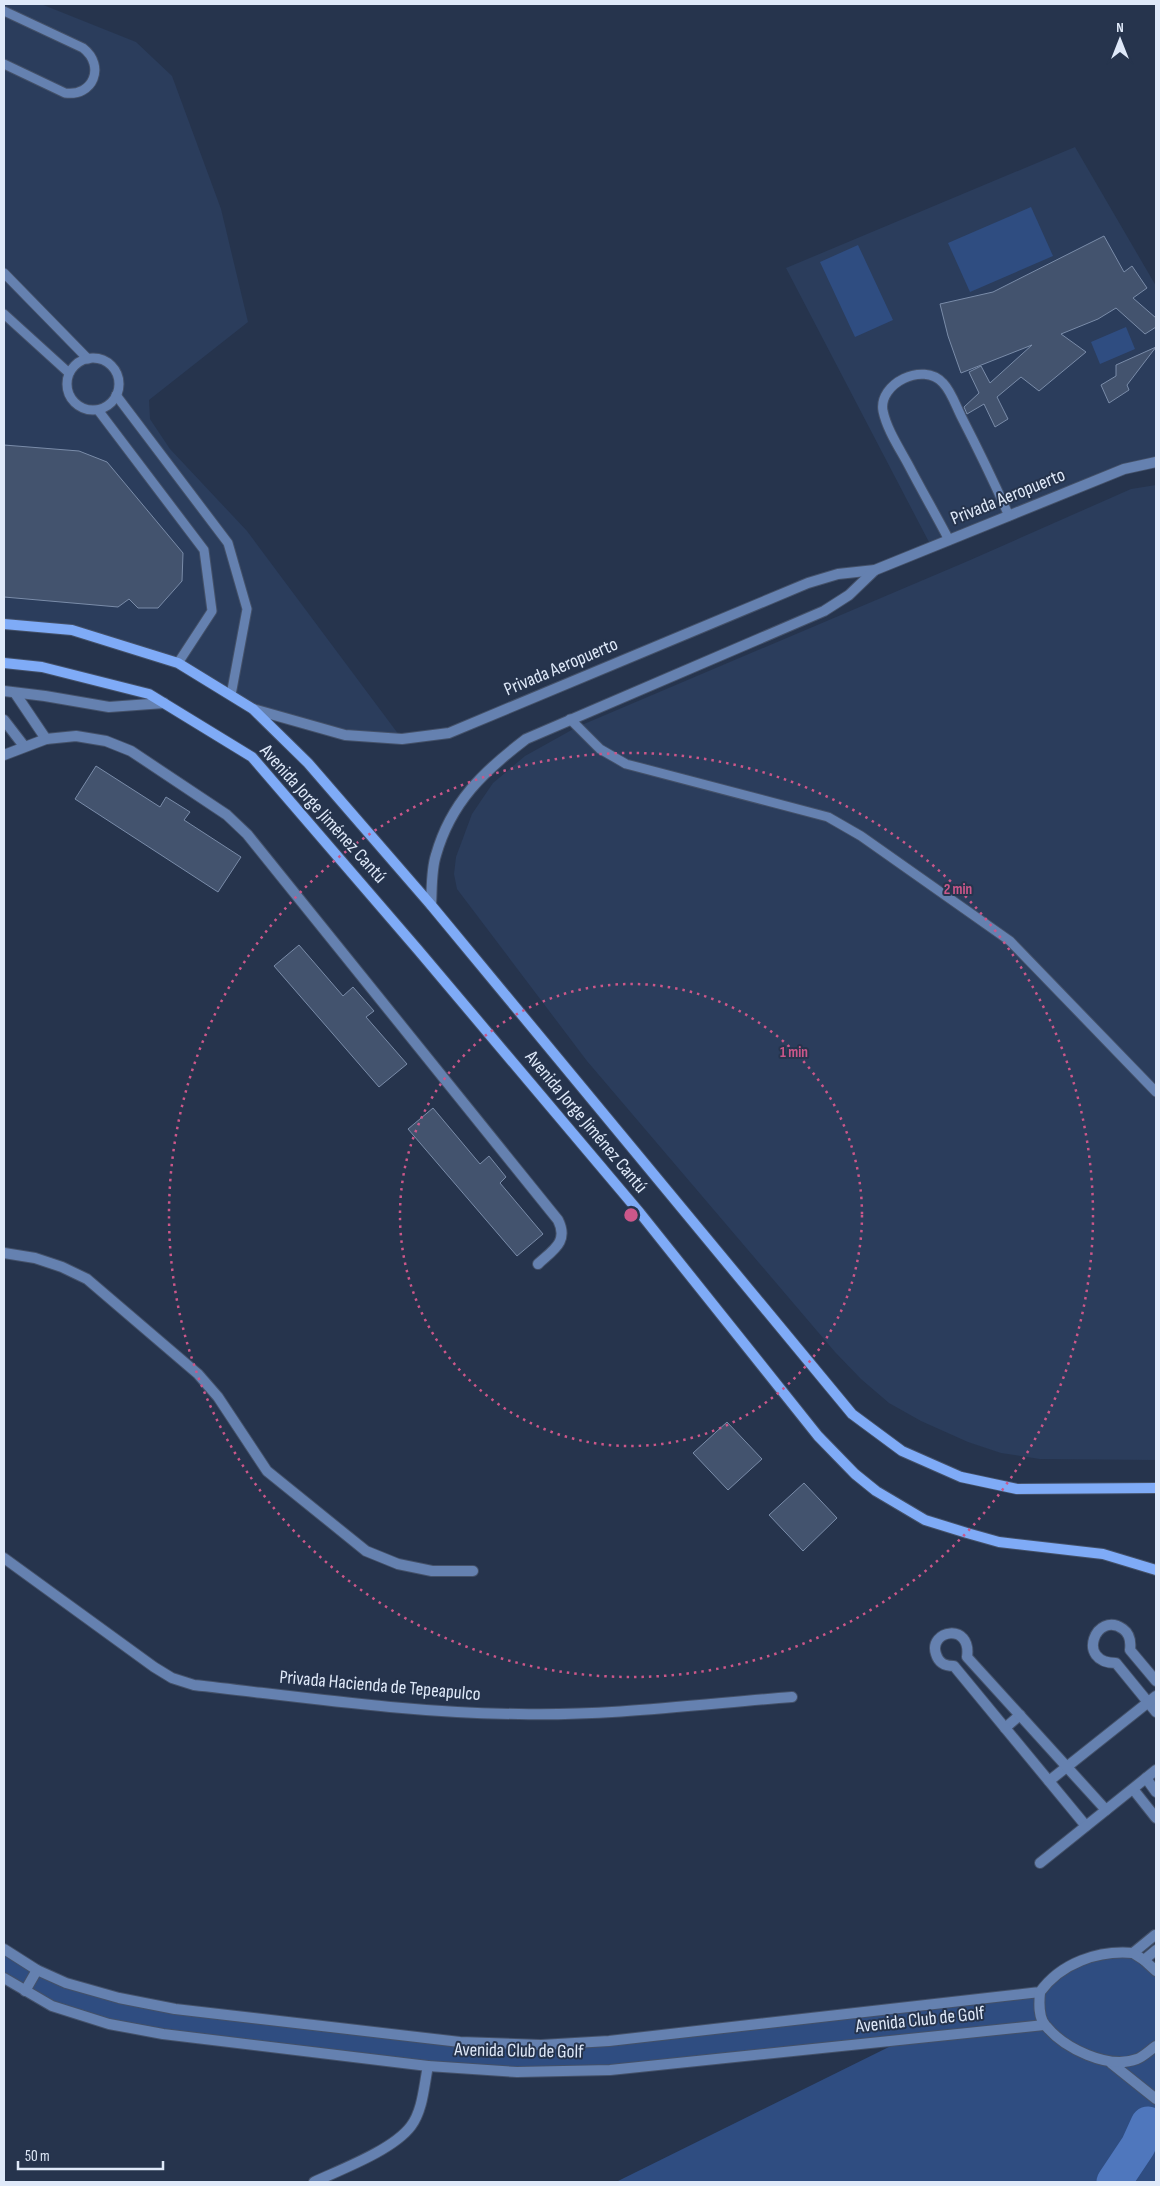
<svg xmlns="http://www.w3.org/2000/svg" width="1160" height="2186" viewBox="0 0 1160 2186" font-family="'Sofia Sans Condensed',sans-serif">
  <style>
    .built { fill: #2b3d5c }
    .green { fill: #2f4d81 }
    .lines { fill: none; stroke-linecap: round; stroke-linejoin: round }
    .river { stroke: #4f77bd; stroke-width: 35 }
    .building { fill: #43536e; stroke: #7a8ca9 }
    .service-casing { stroke: #445169; stroke-width: 11 }
    .minor-casing { stroke: #445169; stroke-width: 12 }
    .tertiary-casing { stroke: #445169; stroke-width: 12 }
    .secondary-casing { stroke: #445169; stroke-width: 12 }
    .service { stroke: #6581b0; stroke-width: 9 }
    .minor { stroke: #6581b0; stroke-width: 10 }
    .tertiary { stroke: #6581b0; stroke-width: 10 }
    .secondary { stroke: #7fabf7; stroke-width: 10 }
    .ring { fill: none; stroke: #cb578a; stroke-width: 2.5; stroke-dasharray: 2.5 5 }
    .labels { text-anchor: middle; dominant-baseline: central; stroke-width: 4; stroke-linejoin: round; paint-order: stroke }
    .street-label { font-size: 19px; fill: #dfe9f9; stroke: #26344d }
    .centre { fill: #cb578a; stroke: #26344d; stroke-width: 2.5 }
    .ring-label { font-size: 15px; text-anchor: middle; font-weight: bold; fill: #cb578a; stroke: #26344d; stroke-width: 4; stroke-linejoin: round; paint-order: stroke }
  </style>
  <rect width="100%" height="100%" fill="#26344d"/>
  <g class="built">
    <polygon points="4,4 41,4 136,42 172,76 221,209 248,322 149,400 150,419 170,449 247,531 402,739 345,735 253,709 178,663 72,631 4,624"/>
    <polygon points="1075,147 1156,286 1156,462 930,544 786,268"/>
    <polygon points="1156,485 1156,1460 1040,1459 1001,1453 968,1442 921,1421 889,1403 861,1379 835,1352 587,1061 457,889 454,874 456,857 472,814 493,783 525,756 577,727 968,561 1131,489"/>
  </g>
  <g class="green">
    <polygon points="1031,207 1053,256 970,292 948,243"/>
    <polygon points="858,245 893,320 855,337 820,262"/>
    <polygon points="1126,327 1135,349 1100,364 1091,342"/>
    <polygon points="4,1949 37,1970 175,2009 541,2045 1039,1992 1086,1959 1133,1953 1156,1971 1156,2182 616,2182 903,2040 610,2070 517,2072 163,2034 52,2006 4,1978"/>
  </g>
  <g class="lines">
    <polyline class="river" points="1114,2182 1138,2146 1148,2124"/>
  </g>
  <g class="building">
    <polygon points="1104,236 1124,272 1132,266 1147,288 1133,298 1156,318 1156,327 1145,334 1116,308 1098,319 1061,334 1086,352 1039,391 1021,377 997,397 1008,419 995,427 984,404 967,414 964,407 979,393 969,372 981,366 990,383 1032,345 961,373 948,336 940,304 993,292"/>
    <polygon points="1156,347 1127,385 1129,390 1109,403 1101,385 1116,376 1116,365"/>
    <polygon points="4,445 79,451 107,462 183,553 182,581 158,608 138,608 129,599 118,607 4,597"/>
    <polygon points="96,766 160,807 166,797 190,812 184,820 241,857 218,892 75,799"/>
    <polygon points="299,945 343,996 353,987 374,1011 366,1017 407,1064 379,1087 274,966"/>
    <polygon points="433,1108 480,1164 489,1156 506,1177 500,1183 543,1234 517,1256 408,1129"/>
    <polygon points="727,1422 762,1459 728,1490 693,1453"/>
    <polygon points="804,1483 837,1518 803,1551 769,1515"/>
  </g>
  <g class="lines">
    <defs>
      <g id="service">
        <path d="M 4,11 L 83,48 C 106,66 93,97 65,93 L 4,64"/>
        <polyline points="4,273 88,359"/>
        <polyline points="4,314 69,373"/>
        <circle cx="93" cy="384" r="26"/>
        <polyline points="116,395 228,543 247,609 231,695"/>
        <polyline points="98,410 204,550 212,611 178,663"/>
        <path d="M 949,540 C 936,515 922,491 909,466 C 900,449 887,430 883,411 C 878,384 923,361 943,383 C 951,391 956,406 961,416 C 978,449 994,482 1009,516"/>
        <polyline points="570,719 600,749 626,764 828,817 861,836 1010,941 1156,1092"/>
      </g>
      <g id="minor">
        <polyline points="4,691 45,696 109,707 164,703"/>
        <polyline points="15,693 46,739"/>
        <polyline points="4,720 24,746"/>
        <path d="M 4,755 L 46,739 L 76,736 L 106,741 L 131,751 L 227,815 L 247,834 L 558,1220 C 569,1242 553,1250 538,1264"/>
        <polyline points="4,1253 35,1258 62,1267 87,1279 198,1374 218,1397 267,1471 366,1551 398,1564 432,1571 473,1571"/>
        <path d="M 4,1558 L 154,1667 L 172,1678 L 194,1685 C 302,1697 411,1713 519,1714 C 610,1716 702,1704 792,1697"/>
        <path d="M 1156,1681 L 1130,1650 C 1131,1642 1130,1634 1123,1629 C 1096,1610 1075,1663 1116,1663 L 1156,1712"/>
        <polyline points="1005,1728 1020,1715"/>
        <polyline points="1146,1778 1156,1792"/>
        <polyline points="1049,1781 1156,1696"/>
        <polyline points="1133,1789 1156,1818"/>
        <path d="M 1086,1826 L 954,1666 C 946,1666 939,1664 936,1654 C 928,1630 972,1622 967,1657 L 1106,1810"/>
        <polyline points="1040,1863 1156,1770"/>
        <polyline points="1111,2063 1156,2099"/>
        <path d="M 314,2182 C 342,2169 393,2150 411,2126 C 423,2110 424,2085 428,2066"/>
      </g>
      <g id="tertiary">
        <polyline points="253,709 345,735 402,739 449,733 808,583 838,574 875,570 1124,469 1156,462"/>
        <path d="M 431,905 C 432,890 431,870 436,855 C 451,802 484,771 526,739 L 824,611 L 849,595 L 875,570"/>
        <path d="M 4,1949 L 37,1970 L 66,1983 L 119,1998 L 175,2009 L 460,2042 L 541,2045 L 609,2041 L 1040,1992 C 1061,1963 1098,1950 1133,1953 L 1155,1935"/>
        <polyline points="1133,1953 1144,1960 1156,1971"/>
        <polyline points="1144,1960 1156,1950"/>
        <polyline points="4,1978 52,2006 109,2024 163,2034 428,2066 517,2072 610,2070 1044,2025"/>
        <polyline points="25,1991 37,1970"/>
        <path d="M 1040,1992 C 1039,2003 1038,2018 1046,2026 C 1064,2048 1108,2070 1137,2059 C 1143,2057 1150,2050 1156,2046"/>
      </g>
      <g id="secondary">
        <polyline points="4,624 72,630 178,663 253,709 308,763 431,905 852,1414 902,1451 961,1477 1017,1489 1156,1488"/>
        <polyline points="4,663 42,667 149,694 252,757 419,951 640,1213 818,1436 855,1474 876,1491 925,1520 967,1533 999,1542 1103,1554 1156,1570"/>
      </g>
    </defs>
    <use href="#service" class="service-casing"/>
    <use href="#minor" class="minor-casing"/>
    <use href="#tertiary" class="tertiary-casing"/>
    <use href="#secondary" class="secondary-casing"/>
    <use href="#service" class="service"/>
    <use href="#minor" class="minor"/>
    <use href="#tertiary" class="tertiary"/>
    <use href="#secondary" class="secondary"/>
  </g>
  <g class="ring">
    <circle cx="631" cy="1215" r="231"/>
    <circle cx="631" cy="1215" r="462"/>
  </g>
  <g class="labels">
    <g class="street-label">
      <text transform="translate(1008 497) rotate(-22)">Privada Aeropuerto</text>
      <text transform="translate(561 667) rotate(-23)">Privada Aeropuerto</text>
      <text transform="translate(323 814) rotate(48)">Avenida Jorge Jiménez Cantú</text>
      <text transform="translate(586 1122) rotate(50)">Avenida Jorge Jiménez Cantú</text>
      <text transform="translate(380 1686) rotate(5)">Privada Hacienda de Tepeapulco</text>
      <text transform="translate(920 2020) rotate(-6)">Avenida Club de Golf</text>
      <text transform="translate(519 2051) rotate(1)">Avenida Club de Golf</text>
    </g>
  </g>
  <circle cx="631" cy="1215" r="8" class="centre"/>
  <g class="ring-label">
    <text x="958" y="894">2 min</text>
    <text x="794" y="1057">1 min</text>
  </g>
  <rect width="1160" height="2186" fill="none" stroke="#dfe9f9" stroke-width="10"/>
  <g transform="translate(1120 40)" stroke="#26344d" stroke-width="4" paint-order="stroke">
  <path d="M0-4L9 19L0 12L-9 19Z" fill="#dfe9f9"/>
  <text y="-8" font-size="14" font-weight="bold" text-anchor="middle" fill="#dfe9f9">N</text>
  </g>
  <path d="M18 2161v8h145v-8" fill="none" stroke="#dfe9f9" stroke-width="2.5"/>
  <text x="25" y="2161" font-size="15" fill="#dfe9f9" stroke="#26344d" stroke-width="4" paint-order="stroke">50 m</text>
</svg>
